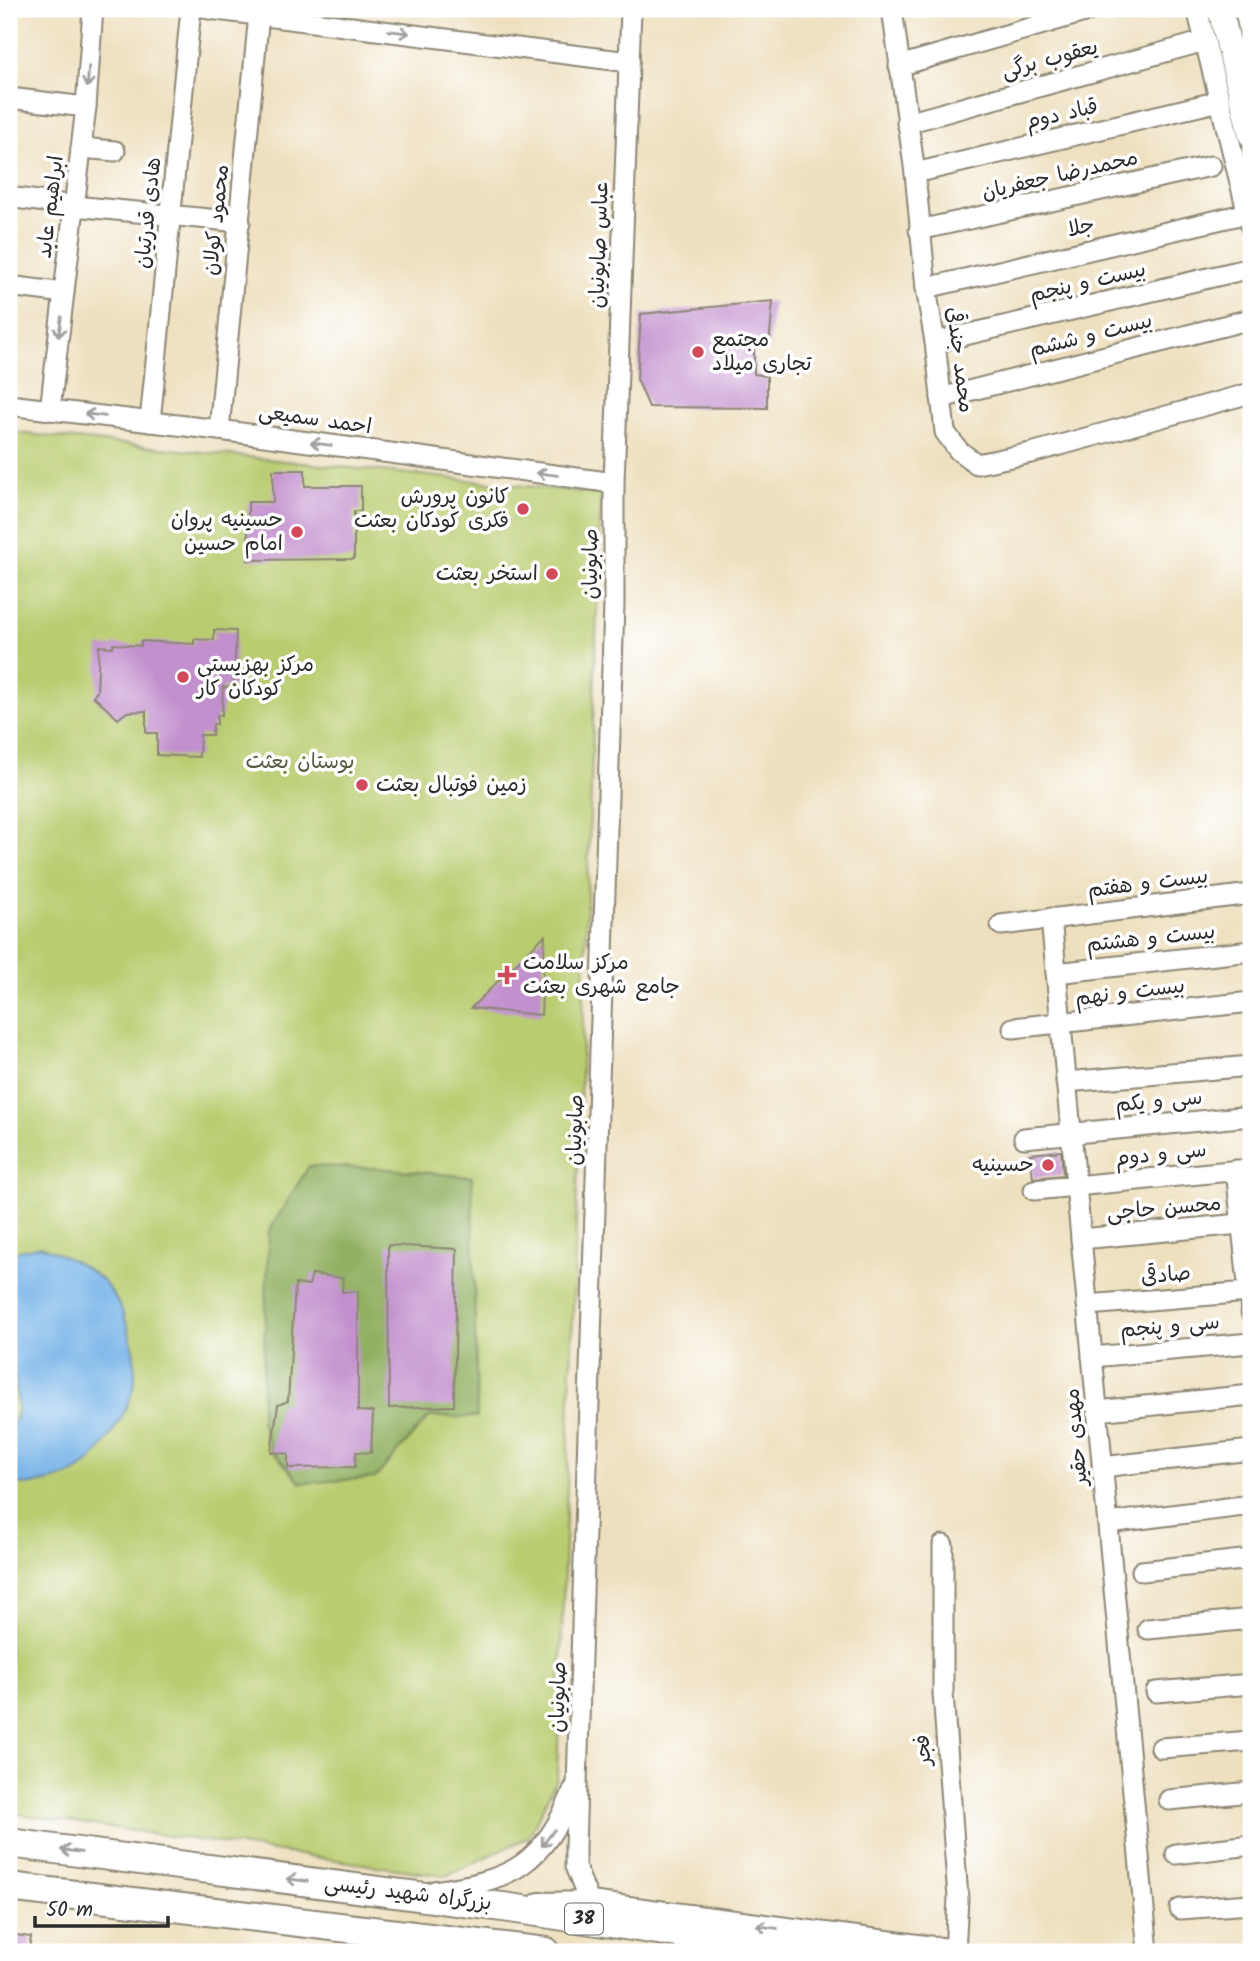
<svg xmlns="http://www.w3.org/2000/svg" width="1260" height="1961" viewBox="0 0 1260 1961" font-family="Kalam,'Playpen Sans Arabic',sans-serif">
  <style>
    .green { fill: #b9cc6f; stroke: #727c4d; stroke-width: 2 }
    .forest { fill: #92b062; stroke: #5e6e46; stroke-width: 2 }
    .water { fill: #76b3e8; stroke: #506f8a; stroke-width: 2 }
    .building { fill: #c290cd }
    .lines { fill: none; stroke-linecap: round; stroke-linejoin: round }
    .minor-casing { stroke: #8c8675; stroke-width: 23 }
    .major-casing { stroke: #8c8675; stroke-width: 28 }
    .highway-casing { stroke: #8c8675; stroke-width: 32 }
    .minor { stroke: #fff; stroke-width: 19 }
    .major { stroke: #fff; stroke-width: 24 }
    .highway { stroke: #fff; stroke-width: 28 }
    .oneway { stroke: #a0a0a0 }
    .poi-dot { fill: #d1495b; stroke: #fff; stroke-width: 2.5 }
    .labels { text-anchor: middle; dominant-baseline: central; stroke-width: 7; stroke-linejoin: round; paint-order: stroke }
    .shield { fill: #fff; stroke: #6b6b6b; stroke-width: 2 }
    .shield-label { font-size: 19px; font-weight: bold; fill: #2b2b2b }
    .street-label { font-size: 21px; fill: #2b2b2b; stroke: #fff }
    .poi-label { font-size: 21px; fill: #2b2b2b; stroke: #fff; text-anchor: start }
    .park-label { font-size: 21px; fill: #565b3f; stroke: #fff }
  </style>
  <rect width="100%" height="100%" fill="#fff"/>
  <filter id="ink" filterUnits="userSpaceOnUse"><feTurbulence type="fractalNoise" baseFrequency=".0143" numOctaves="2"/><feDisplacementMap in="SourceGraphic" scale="14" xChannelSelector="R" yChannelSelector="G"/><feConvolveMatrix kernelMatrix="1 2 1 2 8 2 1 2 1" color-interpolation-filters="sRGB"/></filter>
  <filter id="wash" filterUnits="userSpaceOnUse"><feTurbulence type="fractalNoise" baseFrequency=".00686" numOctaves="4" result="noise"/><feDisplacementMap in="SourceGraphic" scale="28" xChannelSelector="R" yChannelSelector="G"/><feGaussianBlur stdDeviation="1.57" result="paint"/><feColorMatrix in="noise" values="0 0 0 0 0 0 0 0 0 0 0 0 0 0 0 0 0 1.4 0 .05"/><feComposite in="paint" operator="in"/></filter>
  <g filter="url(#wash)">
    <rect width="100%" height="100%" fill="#eee0bf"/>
    <polygon class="green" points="9,432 601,494 557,1778 529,1837 446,1876 9,1813"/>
    <polygon class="forest" points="309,1166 378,1168 472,1177 477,1417 429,1417 375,1478 301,1483 278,1457 271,1452 261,1421 269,1231"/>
    <path class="water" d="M 41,1246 C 61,1255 91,1267 105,1284 C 125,1306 135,1345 135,1374 C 135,1403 103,1452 81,1469 C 65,1480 27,1488 9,1483 L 9,1436 L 18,1410 L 15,1379 L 9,1351 L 9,1253 Z"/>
    <g id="blocks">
      <g class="building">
        <polygon points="773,301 769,345 754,344 754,374 767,376 767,408 649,407 637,379 641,314"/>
        <polygon points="273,470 305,470 305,486 361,486 361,511 354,511 354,559 248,560 248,502 273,502"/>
        <polygon points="214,630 236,631 234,688 223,687 222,715 217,715 217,724 213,724 212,735 200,735 199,757 157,755 157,733 146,733 146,711 127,712 118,719 93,696 97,692 99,646 113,647 113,644 141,646 141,641 194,644 194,639 214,640"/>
        <polygon points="545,935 541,1015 471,1008"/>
        <polygon points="1061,1151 1063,1175 1033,1178 1030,1154"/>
        <polygon points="388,1245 457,1249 454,1406 389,1408"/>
        <polygon points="312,1274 343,1278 342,1292 358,1291 358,1411 373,1412 371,1453 356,1452 355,1467 288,1468 288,1454 271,1452 278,1405 288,1401 295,1284 309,1285"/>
        <polygon points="9,1934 31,1937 29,1952 9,1952"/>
      </g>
    </g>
  </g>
  <g filter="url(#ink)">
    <use href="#blocks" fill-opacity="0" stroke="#8c8675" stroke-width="2"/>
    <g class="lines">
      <defs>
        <g id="minor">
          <polyline points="209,9 629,62"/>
          <polyline points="892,9 915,173 926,288 935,342 945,432 959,451 977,464 1031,453 1251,393"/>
          <polyline points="1197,9 1251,227"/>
          <polyline points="899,66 1095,9"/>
          <polyline points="9,98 86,107"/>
          <polyline points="907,123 1205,41"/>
          <polyline points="81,148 115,151"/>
          <polyline points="915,173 1220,101"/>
          <polyline points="9,197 74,206 240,222"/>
          <polyline points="919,230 1211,166"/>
          <polyline points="9,286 64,293"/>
          <polyline points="926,288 1248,213"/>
          <polyline points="935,342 1251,268"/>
          <polyline points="941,398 1251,319"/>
          <polyline points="9,405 219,430 614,483"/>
          <polyline points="50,410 86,107 93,9"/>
          <polyline points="150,422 191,9"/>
          <polyline points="219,430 259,14"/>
          <polyline points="1051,918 1148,1952"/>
          <polyline points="1001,925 1251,894"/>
          <polyline points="1056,973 1251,951"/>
          <polyline points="1013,1028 1251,1002"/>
          <polyline points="1066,1082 1251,1066"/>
          <polyline points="1024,1138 1251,1116"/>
          <polyline points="1236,1170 1251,1312"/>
          <polyline points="1034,1190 1251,1169"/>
          <polyline points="1081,1239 1251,1223"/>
          <polyline points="1087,1305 1249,1292"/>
          <polyline points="1092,1357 1251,1343"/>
          <polyline points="1097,1411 1251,1395"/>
          <polyline points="1102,1467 1251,1450"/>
          <polyline points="1108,1523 1251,1505"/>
          <polyline points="943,1545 943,1693 958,1898 955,1952"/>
          <polyline points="1142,1571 1251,1559"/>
          <polyline points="1148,1629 1251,1619"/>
          <polyline points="1156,1692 1251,1684"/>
          <polyline points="1161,1748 1251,1741"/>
          <polyline points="1169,1800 1251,1792"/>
          <polyline points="1176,1854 1251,1845"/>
          <path d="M 434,1891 C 514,1880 542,1865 574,1789"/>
          <polyline points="602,1908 590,1904 575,1866 575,1849 614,604 614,483 631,9"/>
          <polyline points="1180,1909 1251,1904"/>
          <polyline points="382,1952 383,1933"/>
        </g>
        <g id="major">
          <polyline points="1220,9 1251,135"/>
          <polyline points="1247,9 1251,28"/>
          <polyline points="540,1905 590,1904 956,1952"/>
        </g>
        <g id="highway">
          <polyline points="9,1843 510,1908 806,1952"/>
          <polyline points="9,1887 546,1952"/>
        </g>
      </defs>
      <use href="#minor" class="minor-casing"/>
      <use href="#major" class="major-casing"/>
      <use href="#highway" class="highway-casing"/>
      <use href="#minor" class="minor"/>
      <use href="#major" class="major"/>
      <use href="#highway" class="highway"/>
    </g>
    <defs><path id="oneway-shaft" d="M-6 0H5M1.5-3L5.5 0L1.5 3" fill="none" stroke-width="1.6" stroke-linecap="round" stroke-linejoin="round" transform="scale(1.75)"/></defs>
    <g class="oneway">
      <use href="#oneway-shaft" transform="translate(399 32) rotate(7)"/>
      <use href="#oneway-shaft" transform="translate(88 77) rotate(94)"/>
      <use href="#oneway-shaft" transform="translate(60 327) rotate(97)"/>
      <use href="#oneway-shaft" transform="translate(95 415) rotate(-173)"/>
      <use href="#oneway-shaft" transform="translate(321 444) rotate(-172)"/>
      <use href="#oneway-shaft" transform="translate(547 474) rotate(-172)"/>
      <use href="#oneway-shaft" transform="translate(548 1838) rotate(127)"/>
      <use href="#oneway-shaft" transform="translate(71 1851) rotate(-173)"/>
      <use href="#oneway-shaft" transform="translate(297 1880) rotate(-173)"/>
      <use href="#oneway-shaft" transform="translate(767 1927) rotate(-172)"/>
    </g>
  </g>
  <g class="poi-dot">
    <circle cx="698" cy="352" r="7"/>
    <circle cx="523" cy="509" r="7"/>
    <circle cx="297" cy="532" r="7"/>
    <circle cx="552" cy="574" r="7"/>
    <circle cx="183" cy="677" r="7"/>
    <circle cx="362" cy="785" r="7"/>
    <path d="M503.5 964.5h7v7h7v7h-7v7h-7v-7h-7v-7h7z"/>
    <circle cx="1048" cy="1165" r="7"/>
  </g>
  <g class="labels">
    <rect class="shield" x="565" y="1903.5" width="38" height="31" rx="5"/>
    <g class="shield-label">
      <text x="584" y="1919">38</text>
    </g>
    <g class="street-label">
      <text transform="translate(1050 60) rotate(-15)">یعقوب برگی</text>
      <text transform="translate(1062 115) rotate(-13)">قباد دوم</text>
      <text transform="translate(1060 176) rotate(-13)">محمدرضا جعفریان</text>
      <text transform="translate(51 207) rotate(-83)">ابراهیم عابد</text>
      <text transform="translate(149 213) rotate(-84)">هادی قدرتیان</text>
      <text transform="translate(217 220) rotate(-84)">محمود کولان</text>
      <text transform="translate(1081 228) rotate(-13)">جلا</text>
      <text transform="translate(600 245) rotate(-88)">عباس صابونیان</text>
      <text transform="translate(1088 283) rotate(-13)">بیست و پنجم</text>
      <text transform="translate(1091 336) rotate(-14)">بیست و ششم</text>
      <text transform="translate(959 360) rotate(83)">محمد جندقی</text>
      <text transform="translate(315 420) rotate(8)">احمد سمیعی</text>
      <text transform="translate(591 564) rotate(-90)">صابونیان</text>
      <text transform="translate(1148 884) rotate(-7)">بیست و هفتم</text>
      <text transform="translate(1151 939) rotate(-6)">بیست و هشتم</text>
      <text transform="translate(1130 993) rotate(-7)">بیست و نهم</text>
      <text transform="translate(1159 1102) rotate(-5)">سی و یکم</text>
      <text transform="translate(576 1130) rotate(-88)">صابونیان</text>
      <text transform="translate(1161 1155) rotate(-6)">سی و دوم</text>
      <text transform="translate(1164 1209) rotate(-5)">محسن حاجی</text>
      <text transform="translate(1166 1276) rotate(-5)">صادقی</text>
      <text transform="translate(1170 1327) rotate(-5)">سی و پنجم</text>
      <text transform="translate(1077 1437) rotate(-95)">مهدی حقیر</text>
      <text transform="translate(559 1697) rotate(-88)">صابونیان</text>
      <text transform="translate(924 1750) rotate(-94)">فجر</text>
      <text transform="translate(408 1894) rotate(7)">بزرگراه شهید رئیسی</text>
    </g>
    <g class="poi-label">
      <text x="712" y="340">مجتمع<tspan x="712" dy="24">تجاری میلاد</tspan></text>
      <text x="509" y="497" text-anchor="end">کانون پرورش<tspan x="509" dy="24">فکری کودکان بعثت</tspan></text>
      <text x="283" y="520" text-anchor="end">حسینیه پروان<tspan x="283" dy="24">امام حسین</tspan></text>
      <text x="538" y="574" text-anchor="end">استخر بعثت</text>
      <text x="197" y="665">مرکز بهزیستی<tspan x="197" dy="24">کودکان کار</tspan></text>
      <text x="376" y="785">زمین فوتبال بعثت</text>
      <text x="523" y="963">مرکز سلامت<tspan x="523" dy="24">جامع شهری بعثت</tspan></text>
      <text x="1034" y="1165" text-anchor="end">حسینیه</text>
    </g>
    <g class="park-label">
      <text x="300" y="762">بوستان بعثت</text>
    </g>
  </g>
  <rect width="1260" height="1961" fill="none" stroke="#fff" stroke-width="35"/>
  <path d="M35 1916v10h133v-10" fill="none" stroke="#2b2b2b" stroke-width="3.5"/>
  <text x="46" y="1916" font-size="21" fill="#2b2b2b" stroke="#ffffff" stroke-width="5" paint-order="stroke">50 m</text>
</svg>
